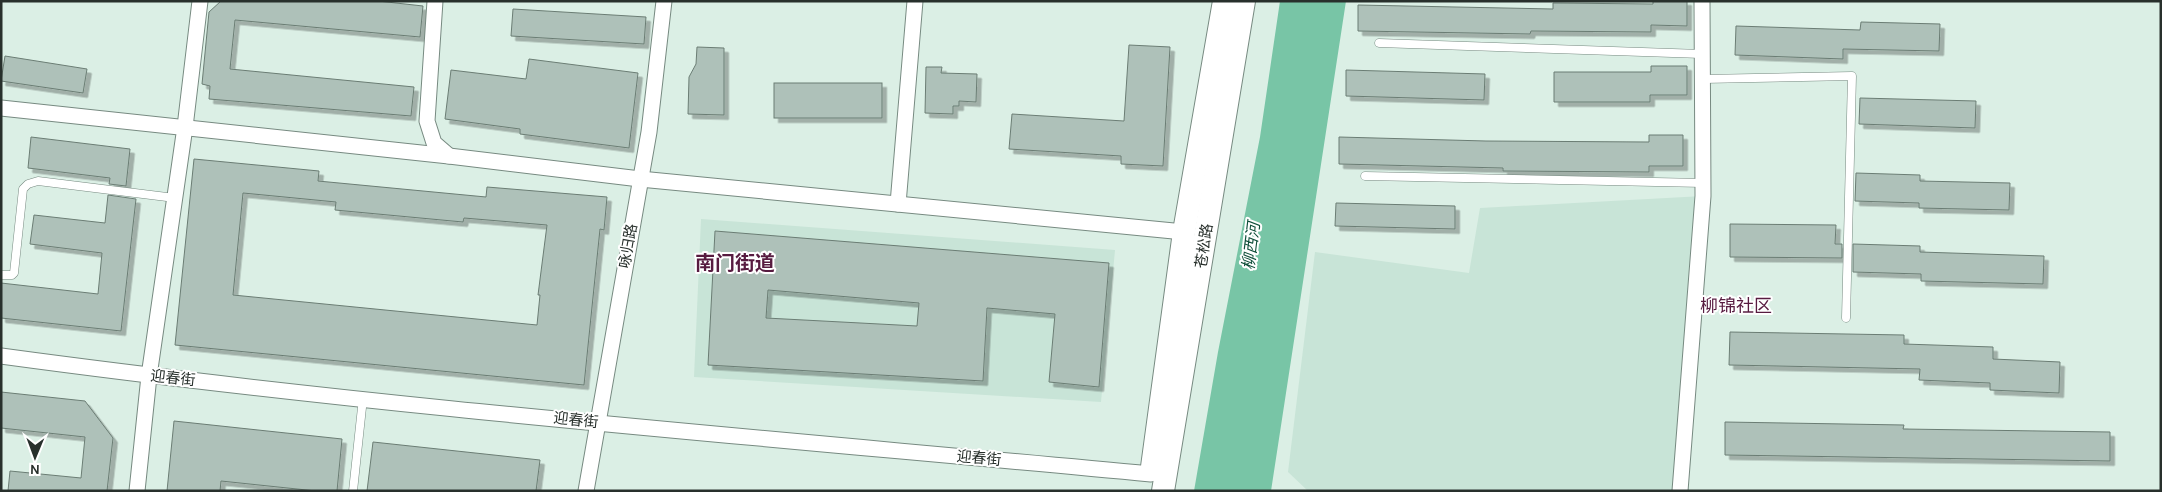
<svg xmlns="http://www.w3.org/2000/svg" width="2162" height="492" viewBox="0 0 2162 492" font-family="Karla,'Noto Sans SC',sans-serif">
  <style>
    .built { fill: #c8e4d7 }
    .water { fill: #78c5a6 }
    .building { fill: #aec1b9; stroke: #6b7d74; fill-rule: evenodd; filter: url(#shadow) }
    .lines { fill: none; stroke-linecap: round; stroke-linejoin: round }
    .lane-casing { stroke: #778a81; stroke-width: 9 }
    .street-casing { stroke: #778a81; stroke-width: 17 }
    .secondary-casing { stroke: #778a81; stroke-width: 24 }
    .lane { stroke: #fff; stroke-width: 8 }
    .street { stroke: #fff; stroke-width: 15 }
    .secondary { stroke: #fff; stroke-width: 22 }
    .labels { text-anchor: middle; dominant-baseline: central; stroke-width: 4; stroke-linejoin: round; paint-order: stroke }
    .street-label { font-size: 15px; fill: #28302c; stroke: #fff }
    .water-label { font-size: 16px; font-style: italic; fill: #104f3a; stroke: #fff }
    .quarter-label { font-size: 18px; fill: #571b40; stroke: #fff }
    .district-label { font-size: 20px; font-weight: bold; fill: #571b40; stroke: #fff }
  </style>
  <defs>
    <filter id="shadow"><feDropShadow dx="4.5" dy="4.5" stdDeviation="0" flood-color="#0004"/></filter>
  </defs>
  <rect width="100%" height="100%" fill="#dbefe5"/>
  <g class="built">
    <polygon points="1703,196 1680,491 1308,491 1288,472 1315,252 1469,273 1480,208"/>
    <polygon points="701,219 1115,250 1101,402 694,377"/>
  </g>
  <polygon class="water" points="1280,1 1346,1 1271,491 1194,491 1218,352 1260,137"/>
  <g class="building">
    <polygon points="221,1 378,1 423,6 420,37 235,20 230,69 414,87 411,116 209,99 210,86 202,84 209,12"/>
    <polygon points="1653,1 1687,1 1687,26 1651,25 1651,32 1531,31 1530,34 1358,31 1358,5 1553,9 1553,3 1653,4"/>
    <polygon points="513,9 646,17 644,44 511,36"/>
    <polygon points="1861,22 1940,24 1939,51 1843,49 1843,59 1735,55 1736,26 1860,30"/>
    <polygon points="1129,45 1170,47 1163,166 1121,164 1121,156 1009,149 1012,114 1124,121"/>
    <polygon points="697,47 724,48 724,115 688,114 689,77 696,64"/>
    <polygon points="5,56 87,69 83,93 1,81"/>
    <polygon points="529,59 638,73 629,148 520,134 520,129 445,119 451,70 526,79"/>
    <polygon points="1651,66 1687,66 1687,95 1650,95 1650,102 1554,102 1554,72 1651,72"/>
    <polygon points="926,67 942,67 941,73 977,74 976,102 959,101 959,106 953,106 953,114 925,113"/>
    <polygon points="1346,70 1485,74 1484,100 1346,96"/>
    <rect x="774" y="83" width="108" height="35"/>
    <polygon points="1860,98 1976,101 1975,128 1859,124"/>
    <polygon points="1649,135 1683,135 1683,166 1649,166 1649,172 1503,171 1503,168 1339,164 1339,137 1486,141 1649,142"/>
    <polygon points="31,137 130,149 126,186 109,184 110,178 28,168"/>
    <path d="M 194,159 L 319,171 L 318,181 L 486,197 L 487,187 L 607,197 L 604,230 L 600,229 L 584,385 L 175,345 ZM 243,193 L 336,202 L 335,210 L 463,222 L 464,218 L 547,225 L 538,295 L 540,295 L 537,325 L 233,295 Z"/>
    <polygon points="1856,173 1920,175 1920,181 2010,183 2009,210 1919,208 1919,203 1855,201"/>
    <polygon points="108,195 136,199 121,331 1,318 1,283 98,294 102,253 30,244 34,215 105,223"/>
    <polygon points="1336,203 1455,206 1455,229 1335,226"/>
    <polygon points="1730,224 1836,225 1835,244 1842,244 1842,258 1730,257"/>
    <path d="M 715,231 L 1109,263 L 1099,387 L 1049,382 L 1055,314 L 987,308 L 983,381 L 708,365 ZM 768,290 L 919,303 L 917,326 L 766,318 Z"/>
    <polygon points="1853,244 1920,246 1920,252 2044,256 2043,284 1921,281 1921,274 1853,272"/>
    <polygon points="1730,332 1904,335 1904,344 1993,347 1993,359 2060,362 2059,393 1990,390 1990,383 1919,380 1920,369 1729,365"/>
    <polygon points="1,392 85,401 113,438 107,491 8,491 10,471 81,478 85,437 1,428"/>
    <polygon points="174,421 342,439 337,491 316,491 221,481 220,491 167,491"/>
    <polygon points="1725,422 1904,425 1903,429 2110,432 2110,461 1725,455"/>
    <polygon points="373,442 540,460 536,491 367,491"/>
  </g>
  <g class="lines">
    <defs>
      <g id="lane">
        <polyline points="1379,43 1702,54"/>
        <polyline points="1703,79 1852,76 1846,318"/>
        <polyline points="1365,176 1703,183"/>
        <polyline points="1,275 12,275 14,273 23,189 28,184 38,181 175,198"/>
        <polyline points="353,491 363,398"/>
      </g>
      <g id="street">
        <polyline points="435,1 427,121 434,143 449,156"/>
        <polyline points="1,108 449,156 640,179 1184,232"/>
        <polyline points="898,204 915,1"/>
        <path d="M 1,356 C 383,408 768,438 1151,474"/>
        <polyline points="137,491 149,376 185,127 200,1"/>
        <polyline points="586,491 649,132 664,1"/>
        <polyline points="1680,491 1703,196 1702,1"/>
      </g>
      <g id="secondary">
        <polyline points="1152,467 1184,232 1224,1"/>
        <polyline points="1163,491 1244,1"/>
      </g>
    </defs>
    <use href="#lane" class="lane-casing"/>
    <use href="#street" class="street-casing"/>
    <use href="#secondary" class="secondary-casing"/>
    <use href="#lane" class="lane"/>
    <use href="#street" class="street"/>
    <use href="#secondary" class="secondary"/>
  </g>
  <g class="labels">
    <g class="street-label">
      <text transform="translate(628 246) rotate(-80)">咏归路</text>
      <text transform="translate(1204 246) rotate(-81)">苍松路</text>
      <text transform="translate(173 378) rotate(6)">迎春街</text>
      <text transform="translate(576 420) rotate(6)">迎春街</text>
      <text transform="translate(979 458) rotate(5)">迎春街</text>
    </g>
    <g class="water-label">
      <text transform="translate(1251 246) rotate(-83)">柳西河</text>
    </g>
    <g class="quarter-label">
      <text x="1736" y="306">柳锦社区</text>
    </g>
    <g class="district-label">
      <text x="735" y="263">南门街道</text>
    </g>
  </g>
  <rect width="2162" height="492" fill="none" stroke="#28302c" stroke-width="5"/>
  <g transform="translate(35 457) rotate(181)" stroke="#ffffff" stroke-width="4" paint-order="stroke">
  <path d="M0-4L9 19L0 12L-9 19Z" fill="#28302c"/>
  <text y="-8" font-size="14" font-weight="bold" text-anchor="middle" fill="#28302c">N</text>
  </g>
</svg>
